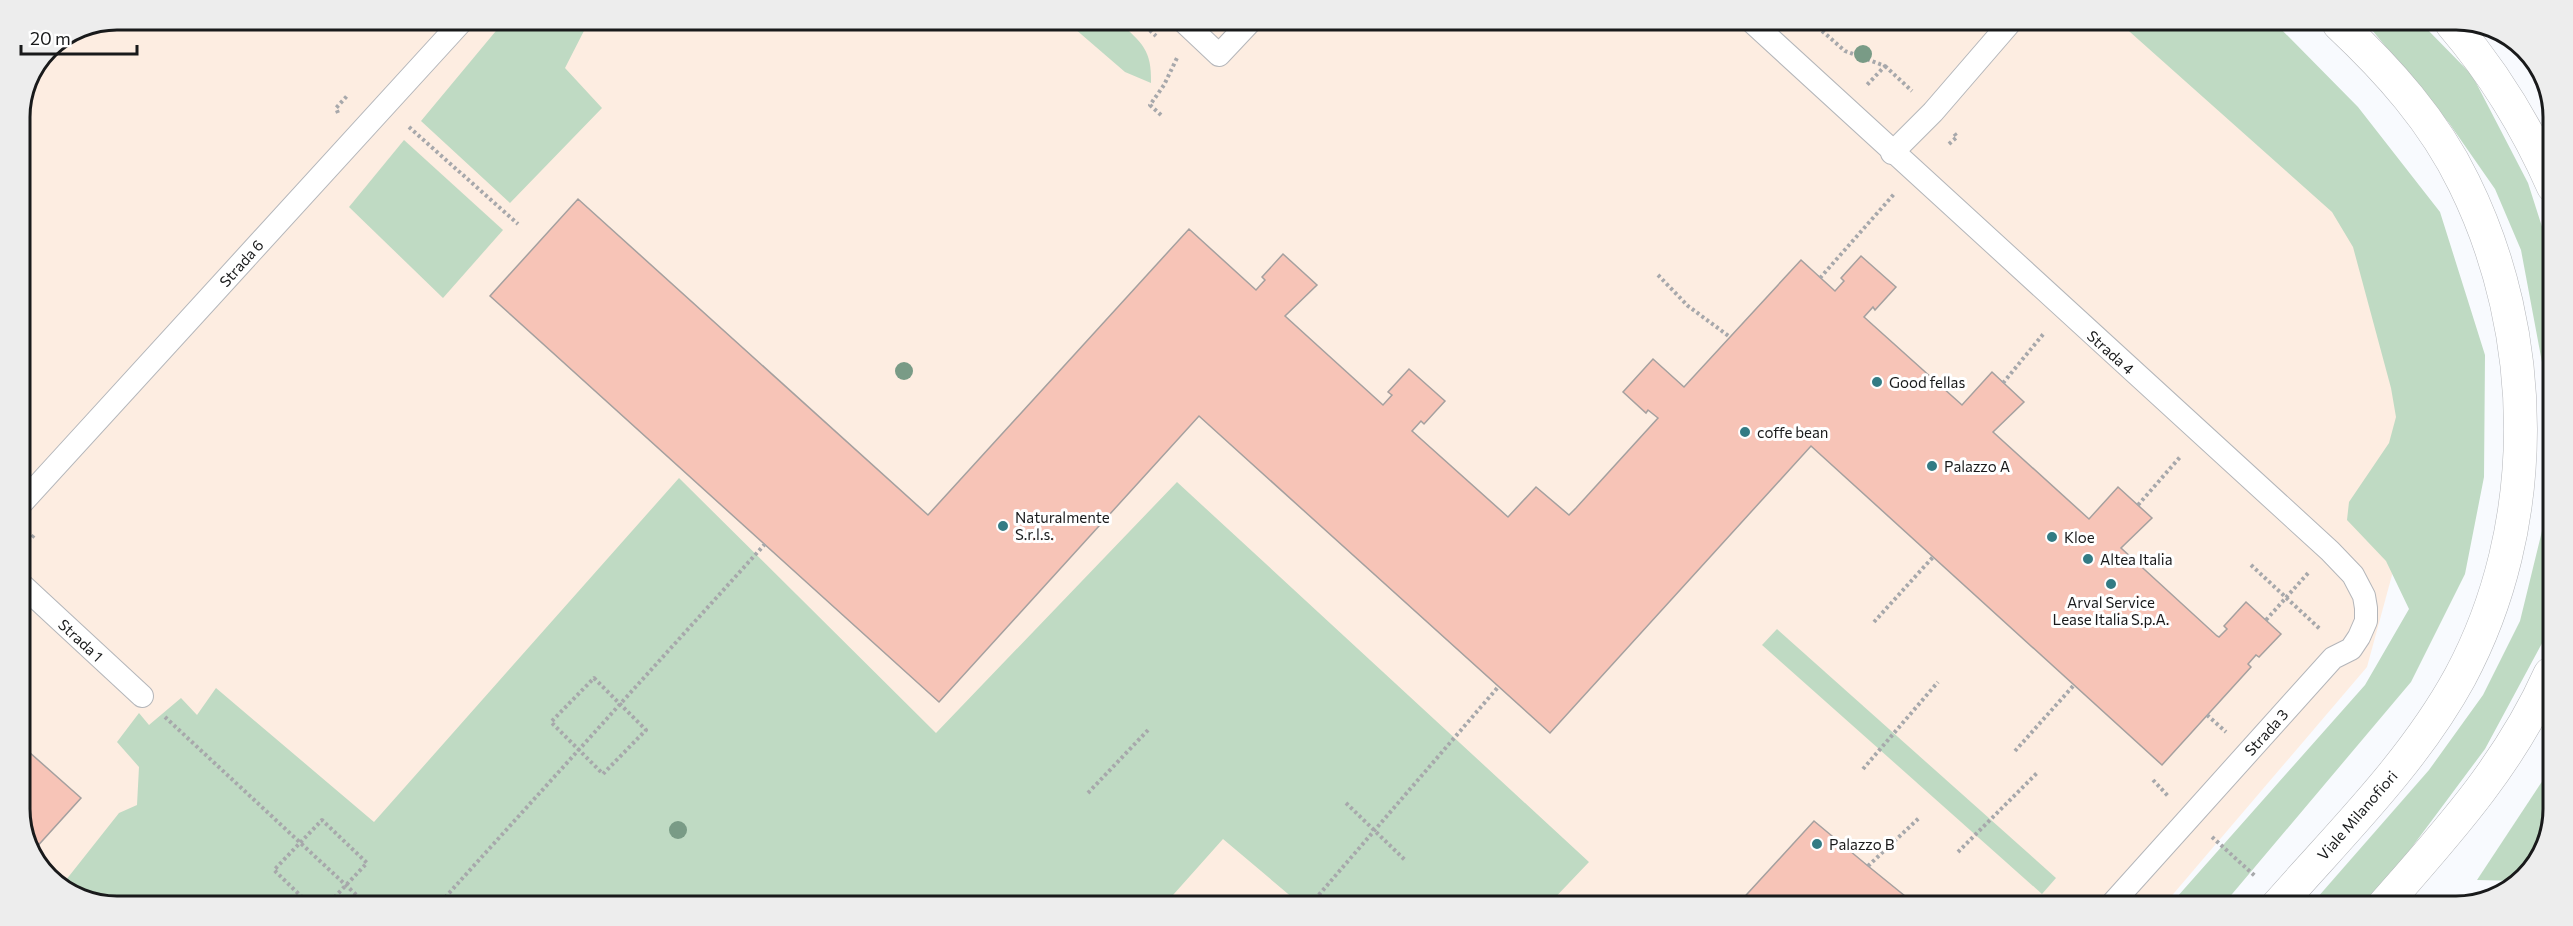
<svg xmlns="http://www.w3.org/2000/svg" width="2573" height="926" viewBox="0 0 2573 926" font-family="Commissioner,sans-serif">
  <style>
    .commercial { fill: #fdede1 }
    .green { fill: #bfdac3 }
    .building { fill: #f7c4b7; stroke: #a5a09f; stroke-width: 1.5 }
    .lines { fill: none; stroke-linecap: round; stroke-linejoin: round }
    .lane-casing { stroke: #b4b6ba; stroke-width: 24 }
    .secondary-casing { stroke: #b4b6ba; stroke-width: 34 }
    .path { stroke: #a7a8ab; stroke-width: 4; stroke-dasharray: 3 3; stroke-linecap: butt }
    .lane { stroke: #fff; stroke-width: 22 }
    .secondary { stroke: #fff; stroke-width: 33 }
    .tree { fill: #799b86 }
    .poi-dot { fill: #337b84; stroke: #fff; stroke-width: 2 }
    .labels { text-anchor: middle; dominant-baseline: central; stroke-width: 6; stroke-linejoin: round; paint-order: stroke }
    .street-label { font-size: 15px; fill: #191a1b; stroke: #fff }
    .poi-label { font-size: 15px; fill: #191a1b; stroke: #fff; text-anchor: start }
    .rim { fill: none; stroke: #191a1b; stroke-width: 3 }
  </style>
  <rect width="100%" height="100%" fill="#f8fafe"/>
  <polygon class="commercial" points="117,20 2250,24 2444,384 2367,667 2163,906 86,901 40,869 20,816 20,111 48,48"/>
  <g class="green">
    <polygon points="505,20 589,21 565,68 602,108 510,203 421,121"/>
    <path d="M 1067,22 L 1119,22 C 1142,43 1152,50 1151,83 L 1125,72 Z"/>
    <polygon points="2121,24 2276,24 2358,107 2440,212 2485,355 2484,477 2465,574 2411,682 2222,906 2169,906 2365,685 2409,609 2386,561 2347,520 2349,502 2389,443 2396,417 2391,388 2353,247 2332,212"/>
    <polygon points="2367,24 2422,24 2472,75 2528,183 2552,258 2550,622 2547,634 2485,749 2383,886 2364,906 2310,906 2429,770 2483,695 2520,621 2542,531 2544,373 2521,250 2495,189 2449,123"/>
    <polygon points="404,140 503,230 443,298 349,207"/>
    <polygon points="679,478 936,733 1177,482 1589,862 1548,905 1300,904 1223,839 1165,904 86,901 62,885 119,813 137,805 139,767 117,742 139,713 149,725 181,698 197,715 216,688 374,822"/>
    <polygon points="1777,629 2056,878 2042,894 1762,645"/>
    <polygon points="2549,771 2548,840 2519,881 2477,880"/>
  </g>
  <g class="building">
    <polygon points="578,199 928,515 1189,229 1256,290 1265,280 1262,277 1283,254 1317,285 1285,316 1383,405 1392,395 1388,392 1409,369 1445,401 1424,424 1421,421 1412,431 1508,517 1536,487 1569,515 1576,508 1658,418 1648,410 1646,413 1623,392 1653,359 1684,387 1801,260 1835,291 1844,281 1841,278 1861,256 1896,287 1875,310 1873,307 1864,317 1962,405 1992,372 2024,402 1993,432 2089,519 2118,487 2152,518 2121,548 2217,636 2219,637 2227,629 2224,626 2246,602 2281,634 2259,657 2256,655 2248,664 2251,667 2162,765 1811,446 1550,733 1199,416 939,702 490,296"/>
    <polygon points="20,744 81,798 33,851 20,816"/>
    <polygon points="1814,821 1868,866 1905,896 1896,905 1737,905"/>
  </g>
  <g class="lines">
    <defs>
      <g id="lane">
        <polyline points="1184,22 1219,55 1250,22"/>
        <polyline points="1753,23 2330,551 2353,575 2364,596 2366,608 2366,621 2359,637 2351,649 2333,658 2110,906"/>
        <polyline points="1892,153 1933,112 2009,24"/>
        <polyline points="20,505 463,20"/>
        <polyline points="20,583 142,696"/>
      </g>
      <g id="secondary">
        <path d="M 2452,24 C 2494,73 2527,127 2553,186"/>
        <path d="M 2277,906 C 2341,833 2413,763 2460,677 C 2541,526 2539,335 2464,183 C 2434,121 2388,70 2339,24"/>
        <path d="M 2383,906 C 2447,833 2510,764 2550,674"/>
      </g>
    </defs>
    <use href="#lane" class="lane-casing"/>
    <use href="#secondary" class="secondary-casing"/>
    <g class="path">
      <polyline points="1141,22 1156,36"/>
      <polyline points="1813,23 1845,51 1885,66 1866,86"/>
      <polyline points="1885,66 1912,91"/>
      <polyline points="338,113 336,108 347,96"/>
      <polyline points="1161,115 1150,105 1164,85 1177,58"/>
      <polyline points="409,127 518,224"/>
      <polyline points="1949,144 1957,137 1954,133"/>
      <polyline points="1658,275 1688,306 1730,337"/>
      <polyline points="1820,278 1895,193"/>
      <polyline points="2003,383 2045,332"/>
      <polyline points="2138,505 2181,456"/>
      <polyline points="20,551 35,534"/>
      <polyline points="2251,565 2321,630"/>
      <polyline points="2266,620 2309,572"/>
      <polyline points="1874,622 1933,557"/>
      <polygon points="594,678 646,730 603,774 551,722"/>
      <polyline points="2207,715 2226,732"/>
      <polyline points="165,717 364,902"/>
      <polyline points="2015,751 2074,685"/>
      <polyline points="1863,769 1938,682"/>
      <polyline points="2153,780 2169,797"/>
      <polyline points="1088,793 1150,728"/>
      <polyline points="1346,803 1406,861"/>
      <polyline points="2212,837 2255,876"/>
      <polyline points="1958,852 2038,772"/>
      <polyline points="1868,866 1919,818"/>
      <polyline points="307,902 274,870 322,820 367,863 330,902"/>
      <polyline points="441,902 765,544"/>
      <polyline points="1311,904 1499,686"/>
    </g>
    <use href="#lane" class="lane"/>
    <use href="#secondary" class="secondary"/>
  </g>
  <g class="tree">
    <circle cx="1863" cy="54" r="9"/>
    <circle cx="904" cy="371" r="9"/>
    <circle cx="678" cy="830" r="9"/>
  </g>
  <g class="poi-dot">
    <circle cx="1877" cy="382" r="6"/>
    <circle cx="1745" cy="432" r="6"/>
    <circle cx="1932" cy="466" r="6"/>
    <circle cx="1003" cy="526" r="6"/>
    <circle cx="2052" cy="537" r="6"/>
    <circle cx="2088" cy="559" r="6"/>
    <circle cx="2111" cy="584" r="6"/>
    <circle cx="1817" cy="844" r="6"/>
  </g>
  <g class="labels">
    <g class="street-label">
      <text transform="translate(241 263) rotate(-48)">Strada 6</text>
      <text transform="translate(2111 352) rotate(42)">Strada 4</text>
      <text transform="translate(81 640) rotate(43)">Strada 1</text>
      <text transform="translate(2266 732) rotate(-48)">Strada 3</text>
      <text transform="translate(2357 815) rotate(-49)">Viale Milanofiori</text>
    </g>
    <g class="poi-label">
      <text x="1889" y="382">Good fellas</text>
      <text x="1757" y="432">coffe bean</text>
      <text x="1944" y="466">Palazzo A</text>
      <text x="1015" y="517">Naturalmente<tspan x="1015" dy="17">S.r.l.s.</tspan></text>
      <text x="2064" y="537">Kloe</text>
      <text x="2100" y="559">Altea Italia</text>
      <text x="2111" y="602" text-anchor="middle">Arval Service<tspan x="2111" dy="17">Lease Italia S.p.A.</tspan></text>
      <text x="1829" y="844">Palazzo B</text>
    </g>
  </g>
  <path d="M0 0H2573V926H0ZM117 30H2456A87 87 0 0 1 2543 117V809A87 87 0 0 1 2456 896H117A87 87 0 0 1 30 809V117A87 87 0 0 1 117 30Z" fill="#ededed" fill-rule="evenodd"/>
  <path class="rim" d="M117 30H2456A87 87 0 0 1 2543 117V809A87 87 0 0 1 2456 896H117A87 87 0 0 1 30 809V117A87 87 0 0 1 117 30Z"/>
  <path d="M21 45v9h116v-9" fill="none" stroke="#191a1b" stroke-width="3"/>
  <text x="30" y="45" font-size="18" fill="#191a1b" stroke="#ffffff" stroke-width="4.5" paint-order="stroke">20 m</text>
</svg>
